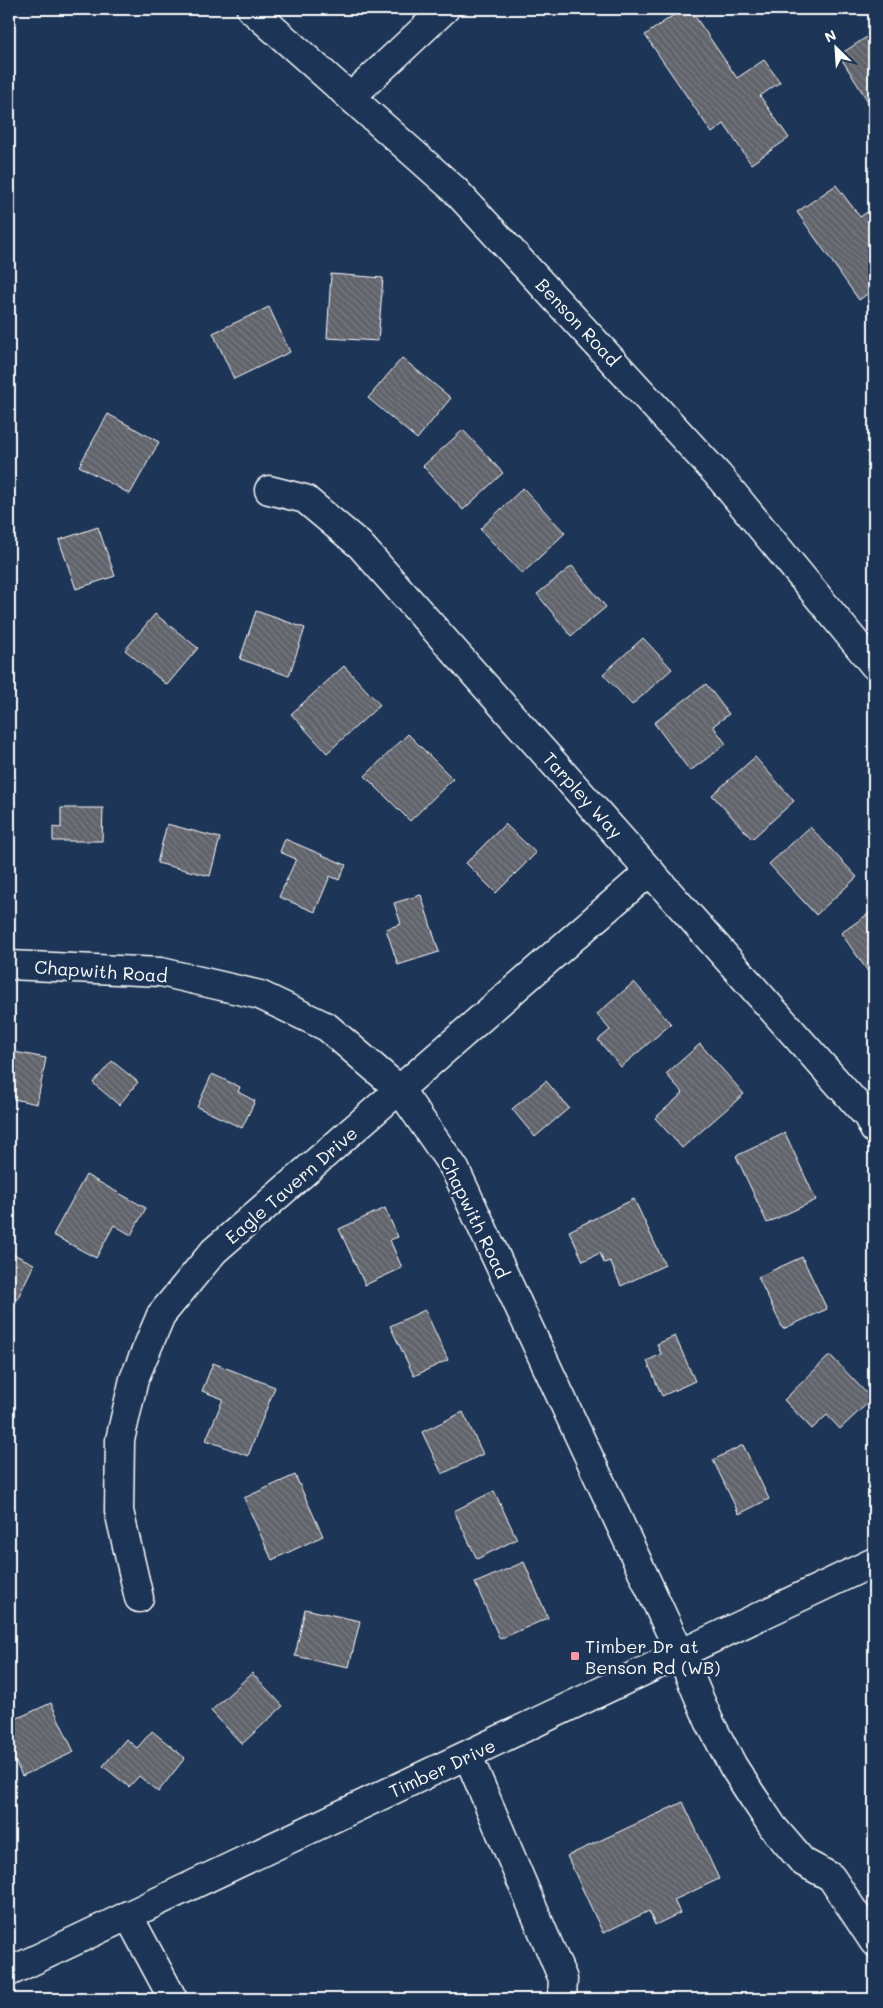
<svg xmlns="http://www.w3.org/2000/svg" width="883" height="2008" viewBox="0 0 883 2008" font-family="Mali,sans-serif">
  <style>
    .building { fill: url(#building-back-hatch); stroke: #fff }
    .lines { fill: none; stroke-linecap: round; stroke-linejoin: round }
    .minor-casing { stroke: #fff; stroke-width: 31 }
    .major-casing { stroke: #fff; stroke-width: 31 }
    .minor { stroke: #1d3557; stroke-width: 28 }
    .major { stroke: #1d3557; stroke-width: 28 }
    .poi-dot { fill: #ff9aa2; stroke: #1d3557; stroke-width: 2 }
    .labels { text-anchor: middle; dominant-baseline: central; stroke-width: 5; stroke-linejoin: round; paint-order: stroke }
    .street-label { font-size: 18px; fill: #fff; stroke: #1d3557 }
    .poi-label { font-size: 18px; fill: #fff; stroke: #1d3557; text-anchor: start }
  </style>
  <defs>
    <pattern id="building-back-hatch" width="6" height="6" patternUnits="userSpaceOnUse" patternTransform="scale(1.25)"><rect width="6" height="6" fill="#61646b"/><path d="M-1 5l2 2M0 0l6 6M5-1l2 2" fill="none" stroke="#797b81"/></pattern>
  </defs>
  <rect width="100%" height="100%" fill="#1d3557"/>
  <filter id="ink" filterUnits="userSpaceOnUse"><feTurbulence type="fractalNoise" baseFrequency=".02" numOctaves="2"/><feDisplacementMap in="SourceGraphic" scale="10" xChannelSelector="R" yChannelSelector="G"/><feConvolveMatrix kernelMatrix="1 2 1 2 8 2 1 2 1" color-interpolation-filters="sRGB"/></filter>
  <g filter="url(#ink)">
    <g class="building">
      <polygon points="682,9 690,9 737,78 764,60 780,82 760,96 789,138 751,164 724,124 712,133 645,35"/>
      <polygon points="873,33 874,36 874,111 839,55"/>
      <polygon points="836,185 860,217 873,208 874,210 874,289 859,300 797,212"/>
      <polygon points="331,274 383,278 378,341 327,338"/>
      <polygon points="269,307 290,352 234,379 213,333"/>
      <polygon points="402,358 451,398 417,439 368,398"/>
      <polygon points="108,414 159,442 130,494 79,466"/>
      <polygon points="463,430 503,473 463,510 423,466"/>
      <polygon points="523,488 565,533 522,574 480,529"/>
      <polygon points="98,527 115,576 76,589 59,540"/>
      <polygon points="572,566 606,607 571,636 537,594"/>
      <polygon points="256,611 305,628 289,676 240,659"/>
      <polygon points="155,614 198,648 167,685 125,650"/>
      <polygon points="643,638 672,669 632,705 603,674"/>
      <polygon points="344,666 380,705 327,753 291,714"/>
      <polygon points="706,684 729,714 713,726 726,744 690,771 654,723"/>
      <polygon points="408,734 453,779 410,821 365,776"/>
      <polygon points="755,757 794,801 752,839 712,795"/>
      <polygon points="61,808 103,808 102,841 53,841 53,827 61,828"/>
      <polygon points="167,824 220,838 210,876 157,863"/>
      <polygon points="505,824 536,853 496,893 466,863"/>
      <polygon points="810,827 857,877 816,915 769,864"/>
      <polygon points="285,839 346,865 339,880 330,876 315,912 279,897 296,859 280,852"/>
      <polygon points="421,895 439,952 398,965 386,929 401,924 394,903"/>
      <polygon points="874,910 874,980 841,933"/>
      <polygon points="634,982 671,1024 621,1067 598,1040 610,1030 597,1014"/>
      <polygon points="700,1044 744,1094 682,1148 655,1118 683,1093 666,1074"/>
      <polygon points="9,1051 46,1058 37,1104 9,1098"/>
      <polygon points="112,1061 138,1082 119,1105 93,1083"/>
      <polygon points="212,1074 240,1087 238,1092 255,1101 242,1128 197,1107"/>
      <polygon points="546,1081 569,1108 535,1137 512,1109"/>
      <polygon points="785,1133 816,1200 767,1223 736,1156"/>
      <polygon points="86,1175 146,1208 131,1235 114,1225 96,1258 53,1235"/>
      <polygon points="634,1199 665,1265 621,1286 610,1261 604,1263 600,1253 583,1261 569,1231"/>
      <polygon points="385,1208 398,1237 390,1240 402,1268 365,1285 339,1229"/>
      <polygon points="9,1252 34,1264 13,1308 9,1305"/>
      <polygon points="802,1257 827,1309 783,1329 758,1277"/>
      <polygon points="425,1310 448,1360 414,1376 390,1326"/>
      <polygon points="675,1336 695,1381 662,1396 647,1361 661,1354 657,1344"/>
      <polygon points="830,1355 872,1399 840,1429 827,1415 812,1429 784,1400"/>
      <polygon points="213,1363 275,1387 248,1456 206,1440 223,1399 202,1391"/>
      <polygon points="463,1412 483,1454 442,1474 422,1432"/>
      <polygon points="743,1445 769,1499 739,1514 713,1460"/>
      <polygon points="295,1475 323,1536 272,1560 244,1498"/>
      <polygon points="494,1491 517,1539 477,1559 454,1511"/>
      <polygon points="524,1562 548,1618 500,1639 475,1583"/>
      <polygon points="305,1609 360,1621 349,1667 295,1656"/>
      <polygon points="252,1673 283,1706 242,1744 211,1711"/>
      <polygon points="51,1703 74,1752 22,1776 9,1748 9,1722"/>
      <polygon points="152,1731 185,1758 158,1792 139,1776 129,1787 103,1766 126,1739 137,1748"/>
      <polygon points="683,1802 719,1879 674,1900 680,1913 655,1925 649,1911 603,1933 567,1856"/>
    </g>
    <g class="lines">
      <defs>
        <g id="minor">
          <polyline points="351,97 445,9"/>
          <polyline points="269,490 305,499 360,545 868,1117 874,1129"/>
          <polyline points="9,965 161,972 260,995 327,1027 400,1090 455,1169 680,1653 709,1721 733,1766 751,1794 773,1827 803,1862 831,1877 874,1942"/>
          <polyline points="139,1598 119,1511 120,1440 134,1379 161,1315 214,1251 650,871"/>
          <polyline points="468,1756 563,1979 562,1999"/>
          <polyline points="128,1915 173,1999"/>
        </g>
        <g id="major">
          <polyline points="251,9 455,190 718,475 874,665"/>
          <polyline points="9,1972 874,1562"/>
        </g>
      </defs>
      <use href="#minor" class="minor-casing"/>
      <use href="#major" class="major-casing"/>
      <use href="#minor" class="minor"/>
      <use href="#major" class="major"/>
    </g>
  </g>
  <rect class="poi-dot" x="570" y="1651" width="10" height="10" rx="2.5"/>
  <g class="labels">
    <g class="street-label">
      <text transform="translate(578 322) rotate(47)">Benson Road</text>
      <text transform="translate(583 795) rotate(48)">Tarpley Way</text>
      <text transform="translate(101 971) rotate(4)">Chapwith Road</text>
      <text transform="translate(291 1185) rotate(-41)">Eagle Tavern Drive</text>
      <text transform="translate(475 1217) rotate(64)">Chapwith Road</text>
      <text transform="translate(442 1768) rotate(-25)">Timber Drive</text>
    </g>
    <g class="poi-label">
      <text x="585" y="1646">Timber Dr at<tspan x="585" dy="21">Benson Rd (WB)</tspan></text>
    </g>
  </g>
  <rect width="883" height="2008" fill="none" stroke="#1d3557" stroke-width="30"/>
  <rect x="15" y="15" width="853" height="1978" fill="none" stroke="#fff" stroke-width="2" filter="url(#ink)"/>
  <g transform="translate(836 48) rotate(335)" stroke="#1d3557" stroke-width="4" paint-order="stroke">
  <path d="M0-4L9 19L0 12L-9 19Z" fill="#ffffff"/>
  <text y="-8" font-size="14" font-weight="bold" text-anchor="middle" fill="#ffffff">N</text>
  </g>
</svg>
